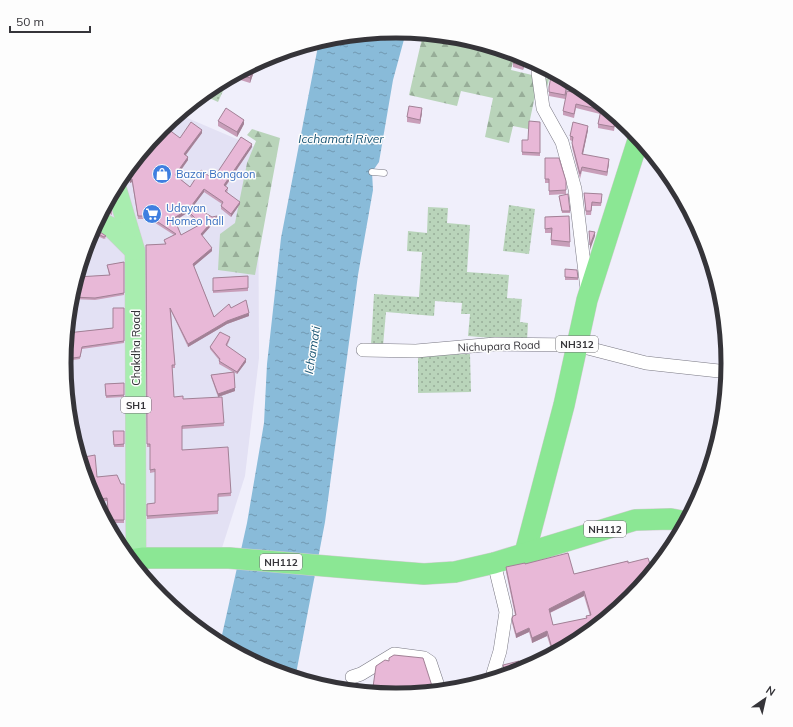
<svg xmlns="http://www.w3.org/2000/svg" width="793" height="727" viewBox="0 0 793 727" font-family="Mulish,sans-serif">
  <style>
    .built { fill: #e3e1f4 }
    .grass { fill: url(#grass-dots) }
    .forest { fill: url(#forest-firs) }
    .water { fill: url(#water-ripples) }
    .lines { fill: none; stroke-linecap: round; stroke-linejoin: round }
    .service-casing { stroke: #797883; stroke-width: 7 }
    .minor-casing { stroke: #797883; stroke-width: 14 }
    .primary-casing { stroke: #cfcecf; stroke-width: 21 }
    .trunk-casing { stroke: #cfcecf; stroke-width: 22 }
    .service { stroke: #fff; stroke-width: 6 }
    .minor { stroke: #fff; stroke-width: 13 }
    .primary { stroke: #a8edaf; stroke-width: 20 }
    .trunk { stroke: #8be794; stroke-width: 21 }
    .wall { fill: #c89eb9; fill-rule: evenodd }
    .shaded-wall { fill: #a28196 }
    .building { fill: #e8b8d7; stroke: #a28196; fill-rule: evenodd }
    .labels { text-anchor: middle; dominant-baseline: central; stroke-width: 3; stroke-linejoin: round; paint-order: stroke }
    .shield { fill: #fdfdfd; stroke: #717074; stroke-width: 1 }
    .shield-label { font-size: 10px; font-weight: bold; fill: #353439 }
    .shop-label { font-size: 11px; fill: #366cbe; stroke: #fdfdfd; text-anchor: start }
    .street-label { font-size: 11px; fill: #353439; stroke: #fdfdfd }
    .water-label { font-size: 12px; font-style: italic; fill: #195574; stroke: #fdfdfd }
    .rim { fill: none; stroke: #353439; stroke-width: 5 }
  </style>
  <defs>
    <pattern id="grass-dots" width="8" height="8" patternUnits="userSpaceOnUse"><rect width="8" height="8" fill="#b9d4ba"/><path d="M2 2h.1M6 6h.1" fill="none" stroke="#97ad98" stroke-width="1.8" stroke-linecap="round"/></pattern>
    <pattern id="forest-firs" width="22" height="20" patternUnits="userSpaceOnUse"><rect width="22" height="20" fill="#b9d4ba"/><path d="M5 1l3.5 6h-7zM16 11l3.5 6h-7z" fill="#97ad98"/></pattern>
    <pattern id="water-ripples" width="26" height="14" patternUnits="userSpaceOnUse"><rect width="26" height="14" fill="#89bbd9"/><path d="M2 4q2-2 4 0t4 0M15 11q2-2 4 0t4 0" fill="none" stroke="#7199b1"/></pattern>
  </defs>
  <rect width="100%" height="100%" fill="#f0effb"/>
  <polygon class="built" points="178,114 258,148 259,358 245,476 221,551 125,554 89,491 70,428 64,363 70,298 89,236 120,179 162,128"/>
  <g class="grass">
    <polygon points="229,78 218,102 203,95 212,87"/>
    <polygon points="509,205 535,209 529,254 503,251"/>
    <polygon points="428,207 448,208 447,223 470,225 467,272 509,275 507,298 522,299 520,322 528,323 527,341 468,336 470,314 461,314 462,303 435,301 434,316 386,312 383,346 371,345 374,294 419,297 422,252 407,251 408,231 427,233"/>
    <polygon points="470,354 471,392 418,393 418,355"/>
  </g>
  <g class="forest">
    <polygon points="423,34 469,40 467,47 483,50 484,44 515,54 511,70 549,79 546,93 536,91 528,129 513,126 509,143 485,137 493,98 461,91 457,106 409,95"/>
    <polygon points="252,129 280,138 255,275 218,270 220,234 235,223 247,163 256,141 247,135"/>
  </g>
  <polygon class="water" points="397,31 406,32 393,80 379,162 372,172 373,190 358,275 325,522 295,679 269,671 220,644 247,523 264,423 267,364 281,238 319,41 332,37"/>
  <g class="lines">
    <defs>
      <g id="service">
        <polyline points="278,54 286,56"/>
        <polyline points="372,172 384,173"/>
      </g>
      <g id="minor">
        <polyline points="539,65 538,72 543,108 562,142 575,189 587,289"/>
        <polyline points="363,350 416,351 495,344 576,345 646,363 728,372"/>
        <polyline points="352,677 361,674 394,654 424,658 430,662 440,692"/>
        <polyline points="491,680 500,651 506,612 494,563"/>
      </g>
      <g id="primary">
        <polyline points="116,187 135,251 136,559"/>
        <polyline points="98,221 112,228 134,250"/>
      </g>
      <g id="trunk">
        <polyline points="525,553 564,405 587,300 639,137"/>
        <polyline points="130,560 144,558 229,558 385,571 424,574 455,572 494,563 635,520 671,519 687,522"/>
      </g>
    </defs>
    <use href="#service" class="service-casing"/>
    <use href="#minor" class="minor-casing"/>
    <use href="#primary" class="primary-casing"/>
    <use href="#trunk" class="trunk-casing"/>
    <use href="#service" class="service"/>
    <use href="#minor" class="minor"/>
    <use href="#primary" class="primary"/>
    <use href="#trunk" class="trunk"/>
  </g>
  <g class="wall">
    <polygon points="470,40 482,44 481,48 470,46"/>
    <polygon points="524,56 526,58 523,70 513,67 513,63"/>
    <polygon points="257,63 250,83 234,78 234,75"/>
    <polygon points="563,77 562,82 567,87 565,99 549,96 549,87"/>
    <polygon points="589,93 621,120 616,118 614,131 598,128 598,124 600,114 576,108 574,118 563,115 563,111 587,95"/>
    <polygon points="422,113 420,124 407,122 407,117"/>
    <polygon points="218,121 244,124 237,137 218,126"/>
    <polygon points="540,122 540,156 522,155 522,140 528,140"/>
    <polygon points="588,130 583,154 609,163 607,176 582,171 580,179 572,147 572,141 570,140 570,136"/>
    <path d="M 202,133 L 186,155 L 188,160 L 177,176 L 190,187 L 213,179 L 252,147 L 226,186 L 228,190 L 227,192 L 240,204 L 231,217 L 221,209 L 221,206 L 222,204 L 204,192 L 193,206 L 212,217 L 217,219 L 202,236 L 212,251 L 194,266 L 214,317 L 231,308 L 249,316 L 227,324 L 188,347 L 171,311 L 175,365 L 175,368 L 172,368 L 174,397 L 183,399 L 223,411 L 224,426 L 182,429 L 182,450 L 230,481 L 231,496 L 218,497 L 218,514 L 147,519 L 147,504 L 155,503 L 155,472 L 150,473 L 150,447 L 147,447 L 146,245 L 165,244 L 164,240 L 174,235 L 149,219 L 138,219 L 132,182 L 130,183 L 126,171 L 151,141 L 152,141 L 180,138 ZM 187,213 L 199,225 L 181,235 L 175,221 Z"/>
    <polygon points="545,158 566,181 566,194 549,195 549,183 545,183"/>
    <polygon points="584,193 602,198 601,206 592,206 591,215 586,215"/>
    <polygon points="559,196 570,211 570,213 562,213"/>
    <polygon points="109,199 112,209 112,215 103,211"/>
    <polygon points="569,216 570,247 551,245 551,233 545,233 545,217"/>
    <polygon points="94,228 106,238 104,239 91,233"/>
    <polygon points="124,262 124,295 95,300 70,299 77,277 109,275 107,265"/>
    <polygon points="565,269 578,278 578,280 565,280"/>
    <polygon points="248,276 248,291 213,293 213,278"/>
    <polygon points="124,308 124,343 82,349 80,359 66,361 65,369 67,333 113,328"/>
    <polygon points="230,339 227,346 246,362 237,374 234,372 235,391 218,397 211,377 211,375 233,372 219,364 219,360 210,349 210,347"/>
    <polygon points="124,383 124,397 106,398 105,384"/>
    <polygon points="113,431 124,431 124,447 114,447"/>
    <polygon points="97,477 121,484 124,484 124,523 109,523 107,501 96,503 89,491"/>
    <path d="M 628,561 L 581,640 L 553,655 L 547,636 L 532,643 L 529,632 L 516,638 L 512,623 L 512,619 L 515,615 L 506,572 L 506,567 L 525,564 L 574,574 ZM 584,596 L 590,616 L 586,616 L 586,619 L 553,625 L 550,613 Z"/>
    <polygon points="519,663 524,671 505,676 503,669 503,665"/>
    <polygon points="432,686 438,692 396,696"/>
  </g>
  <g class="shaded-wall">
    <polygon points="525,57 526,58 523,70 523,66"/>
    <polygon points="257,63 250,83 250,78 255,64"/>
    <polygon points="567,83 567,87 565,99 565,95"/>
    <polygon points="422,108 422,113 420,124 420,120"/>
    <polygon points="244,120 244,124 237,137 237,132"/>
    <polygon points="588,126 588,130 582,158 582,154"/>
    <polygon points="202,130 202,133 184,157 184,154"/>
    <polygon points="252,144 252,147 224,188 224,185"/>
    <polygon points="188,157 188,160 175,178 175,175"/>
    <polygon points="609,159 609,163 607,176 607,172"/>
    <polygon points="132,179 132,182 130,183 130,180"/>
    <polygon points="204,189 204,192 192,208 192,205"/>
    <polygon points="240,202 240,204 231,217 231,214"/>
    <polygon points="187,210 187,213 174,221 174,218"/>
    <polygon points="217,216 217,219 201,237 201,234"/>
    <polygon points="595,232 595,236 590,250 590,245"/>
    <polygon points="212,248 212,251 193,267 193,264"/>
    <polygon points="249,313 249,316 227,324 188,347 188,344 227,321"/>
    <polygon points="246,359 246,362 237,374 237,372"/>
    <polygon points="235,388 235,391 218,397 218,394"/>
    <polygon points="650,576 645,582 645,578"/>
    <polygon points="584,591 584,596 549,613 549,609"/>
    <polygon points="529,628 529,632 516,638 516,634"/>
    <polygon points="547,631 547,636 532,643 532,638"/>
  </g>
  <g class="building">
    <polygon points="470,40 481,43 481,44 470,41"/>
    <polygon points="516,54 525,57 523,66 513,63"/>
    <polygon points="255,64 250,78 236,74"/>
    <polygon points="552,71 562,77 561,82 567,83 565,95 549,92 549,87"/>
    <polygon points="567,91 587,95 588,93 589,93 616,115 614,127 598,124 601,110 576,104 574,114 563,111"/>
    <polygon points="409,106 422,108 420,120 407,117"/>
    <polygon points="226,108 244,120 237,132 218,121"/>
    <polygon points="529,121 540,122 540,153 522,152 522,140 528,140"/>
    <path d="M 191,122 L 202,130 L 184,154 L 188,157 L 175,175 L 190,187 L 201,170 L 213,179 L 241,137 L 252,144 L 224,185 L 228,188 L 225,191 L 240,202 L 231,214 L 221,206 L 223,202 L 204,189 L 192,205 L 212,217 L 217,216 L 201,234 L 212,248 L 193,264 L 214,317 L 229,304 L 231,308 L 246,300 L 249,313 L 227,321 L 188,344 L 170,308 L 175,365 L 172,365 L 174,397 L 183,396 L 183,399 L 222,397 L 223,411 L 224,423 L 182,426 L 182,450 L 228,447 L 231,493 L 218,494 L 218,511 L 147,516 L 147,504 L 155,503 L 155,469 L 150,470 L 150,444 L 147,444 L 146,245 L 166,244 L 164,240 L 176,234 L 149,216 L 138,216 L 132,179 L 130,180 L 127,170 L 164,126 L 180,138 ZM 187,210 L 201,224 L 181,235 L 174,218 Z"/>
    <polygon points="573,122 588,126 582,154 609,159 607,172 582,167 580,174 572,143 573,137 570,136"/>
    <polygon points="545,158 559,158 566,181 566,190 549,191 549,179 545,179"/>
    <polygon points="584,193 602,194 601,203 592,202 591,211 586,211"/>
    <polygon points="568,194 570,211 562,211 559,196"/>
    <polygon points="109,199 112,209 105,206"/>
    <polygon points="569,216 570,242 551,240 552,228 545,229 545,217"/>
    <polygon points="94,228 106,236 104,237 92,231"/>
    <polygon points="589,231 595,232 590,245"/>
    <polygon points="124,262 124,293 95,298 71,297 77,277 110,275 107,265"/>
    <polygon points="565,269 577,270 578,278 565,277"/>
    <polygon points="248,276 248,288 213,291 213,278"/>
    <polygon points="113,308 124,308 124,341 82,347 80,357 66,359 64,367 64,363 67,333 113,328"/>
    <polygon points="220,332 230,337 226,345 246,359 237,372 219,361 220,359 210,347"/>
    <polygon points="234,372 235,388 218,394 211,375"/>
    <polygon points="124,383 124,395 106,396 105,384"/>
    <polygon points="68,405 70,405 71,425 70,425"/>
    <polygon points="113,431 124,431 124,444 114,445"/>
    <polygon points="95,455 97,477 117,475 121,484 124,484 124,520 109,520 107,498 94,500 89,491 79,458"/>
    <path d="M 568,553 L 574,574 L 628,561 L 628,563 L 648,558 L 653,573 L 650,576 L 645,578 L 646,581 L 631,599 L 581,640 L 554,655 L 547,631 L 532,638 L 529,628 L 516,634 L 512,619 L 513,616 L 516,615 L 506,567 L 525,563 L 525,564 ZM 584,591 L 591,615 L 586,616 L 587,618 L 553,625 L 549,609 Z"/>
    <polygon points="394,655 423,658 432,686 438,692 418,690 417,694 396,696 372,694 376,666 385,660 389,661 389,658"/>
    <polygon points="519,661 519,663 525,662 527,669 524,671 506,676 503,665"/>
  </g>
  <defs>
    <symbol id="shop-disc" viewBox="-11 -11 22 22"><circle r="9.5" fill="#3f7fe0" stroke="#fdfdfd"/><path d="M-5-2.5h2.3a2.7 3.5 0 0 1 5.4 0H5L5.5 6h-11ZM-1.5-2.5h3a1.5 2.3 0 0 0-3 0Z" fill="#fff"/></symbol>
    <symbol id="supermarket-disc" viewBox="-11 -11 22 22"><circle r="9.5" fill="#3f7fe0" stroke="#fdfdfd"/><path d="M-6-5.5h2.5l.6 2H6L4.5 2H-2.5L-4.4-4H-6ZM-1.5 3.2a1.3 1.3 0 1 0 .1 0ZM3 3.2a1.3 1.3 0 1 0 .1 0Z" fill="#fff"/></symbol>
  </defs>
  <g fill-rule="evenodd">
    <use href="#shop-disc" x="151" y="163" width="22" height="22"/>
    <use href="#supermarket-disc" x="141" y="203" width="22" height="22"/>
  </g>
  <g class="labels">
    <g class="shield">
      <rect x="556" y="336" width="42" height="16" rx="3"/>
      <rect x="121" y="397" width="30" height="16" rx="3"/>
      <rect x="584" y="521" width="42" height="16" rx="3"/>
      <rect x="260" y="554" width="42" height="16" rx="3"/>
    </g>
    <g class="shield-label">
      <text x="577" y="344">NH312</text>
      <text x="136" y="405">SH1</text>
      <text x="605" y="529">NH112</text>
      <text x="281" y="562">NH112</text>
    </g>
    <g class="shop-label">
      <text x="176" y="174">Bazar Bongaon</text>
      <text x="166" y="208">Udayan<tspan x="166" dy="13">Homeo hall</tspan></text>
    </g>
    <g class="street-label">
      <text transform="translate(499 346) rotate(-2)">Nichupara Road</text>
      <text transform="translate(136 348) rotate(-90)">Chakdha Road</text>
    </g>
    <g class="water-label">
      <text x="341" y="138">Icchamati River</text>
      <text transform="translate(312 350) rotate(-81)">Ichamati</text>
    </g>
  </g>
  <path d="M0 0H793V727H0ZM71 363a325 325 0 1 1 650 0a325 325 0 1 1-650 0Z" fill="#fdfdfd" fill-rule="evenodd"/>
  <path class="rim" d="M71 363a325 325 0 1 1 650 0a325 325 0 1 1-650 0Z"/>
  <g transform="translate(765 699) rotate(34)" stroke="#fdfdfd" stroke-width="3" paint-order="stroke">
  <path d="M0-3L7 15L0 10L-7 15Z" fill="#353439"/>
  <text y="-6" font-size="11" font-weight="bold" text-anchor="middle" fill="#353439">N</text>
  </g>
  <path d="M10 26v6h80v-6" fill="none" stroke="#353439" stroke-width="2"/>
  <text x="16" y="26" font-size="12" fill="#353439" stroke="#fdfdfd" stroke-width="3" paint-order="stroke">50 m</text>
</svg>
